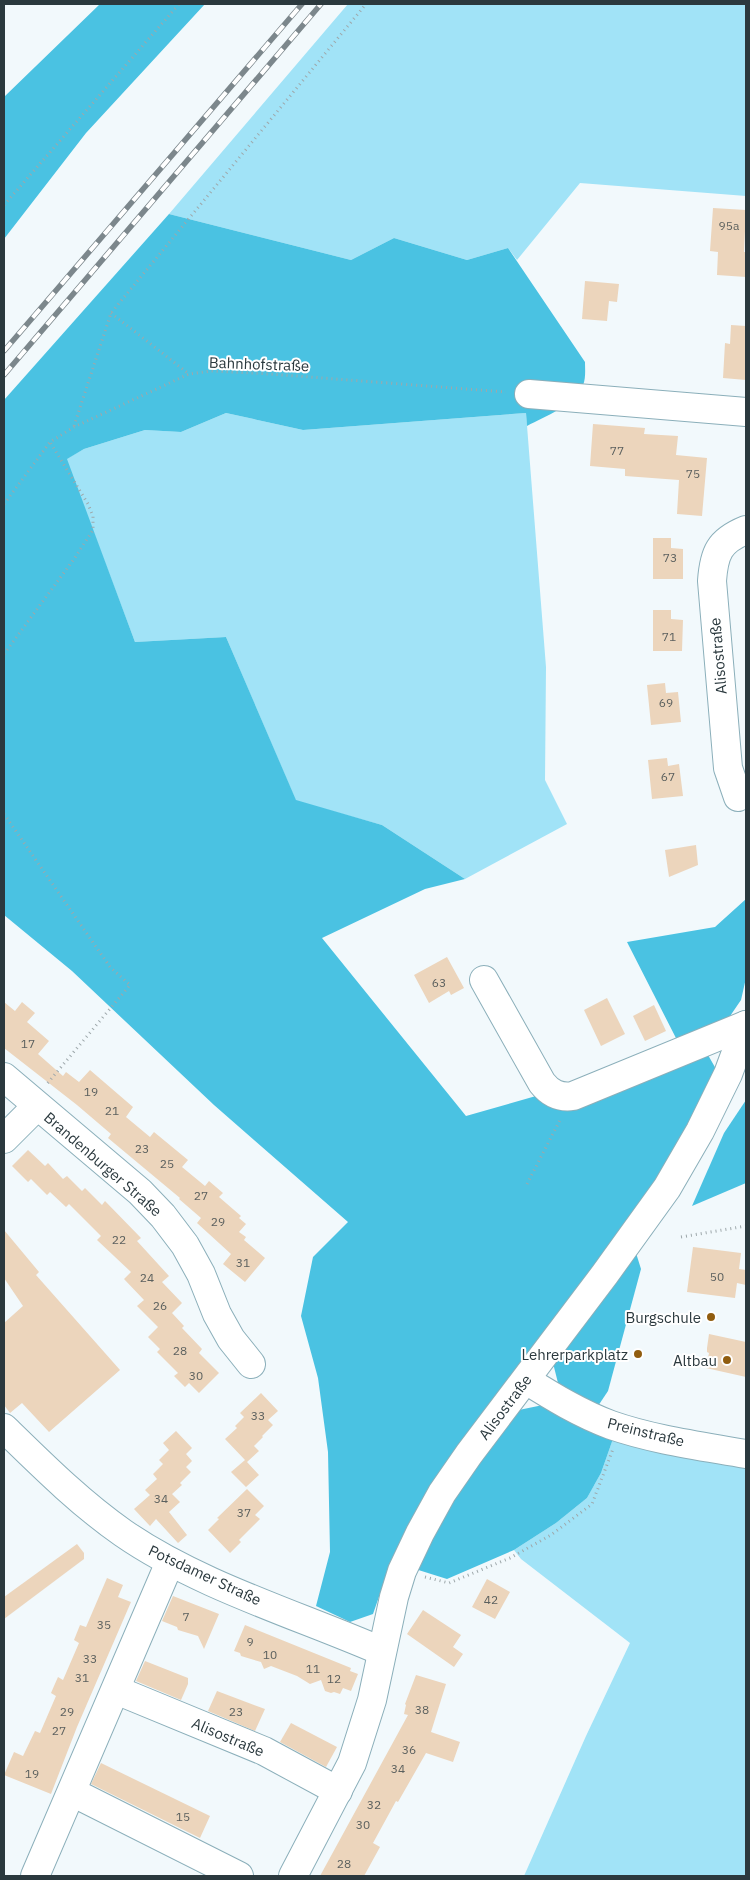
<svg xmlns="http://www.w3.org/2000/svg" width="750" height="1880" viewBox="0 0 750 1880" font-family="'IBM Plex Sans',sans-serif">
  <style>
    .green { fill: #a1e3f7 }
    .forest { fill: #4ac2e2 }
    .building { fill: #ecd5bc }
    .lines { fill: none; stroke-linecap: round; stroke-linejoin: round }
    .minor-casing { stroke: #8bafba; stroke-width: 30 }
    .path { stroke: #9ea8ab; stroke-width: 3; stroke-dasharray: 1 4; stroke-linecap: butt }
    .minor { stroke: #fff; stroke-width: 28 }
    .rail-casing { stroke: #7c878c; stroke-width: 5.5 }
    .rail { stroke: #fff; stroke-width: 4; stroke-dasharray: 11; stroke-linecap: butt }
    .poi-dot { fill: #915d0f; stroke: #fff; stroke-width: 2 }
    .labels { text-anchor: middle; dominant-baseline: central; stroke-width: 4; stroke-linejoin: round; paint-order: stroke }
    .number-label { font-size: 12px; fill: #5b605e }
    .street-label { font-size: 15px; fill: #2b393e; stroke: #fff }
    .poi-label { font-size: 15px; fill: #2b393e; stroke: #fff; text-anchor: end }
  </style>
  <rect width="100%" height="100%" fill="#f2f9fc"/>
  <g class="green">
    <polygon points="348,4 746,4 746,196 580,183 517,260 508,248 467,260 394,238 351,260 169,214"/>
    <polygon points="226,413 303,430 526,413 546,667 545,780 567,824 465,879 382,825 296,801 226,637 135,642 66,459 84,449 145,430 181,432"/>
    <polygon points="614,1436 746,1461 746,1876 524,1876 586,1736 630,1643 521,1559 514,1550 556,1523 587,1498 601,1473"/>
  </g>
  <g class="forest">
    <polygon points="100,4 205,4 86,133 4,239 4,97"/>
    <path d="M 169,214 L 351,260 L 394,238 L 467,260 L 508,248 L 585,362 C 585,368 586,379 583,385 C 573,406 546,416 527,426 L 526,413 L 303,430 L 226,413 L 181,432 L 145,430 L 84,449 L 67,459 L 135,642 L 226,637 L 296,800 L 382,825 L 465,879 L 425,889 L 322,938 L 466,1116 L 704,1048 L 716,1069 L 694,1120 L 634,1216 L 391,1562 L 373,1614 L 350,1622 L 316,1606 L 330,1552 L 328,1452 L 318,1378 L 301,1316 L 313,1257 L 348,1222 L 214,1105 L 72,971 L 4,915 L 4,400 Z"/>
    <polygon points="746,899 746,978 741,1000 726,1022 678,1042 627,942 715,927"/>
    <polygon points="746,1100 746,1183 692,1206 724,1133"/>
    <polygon points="636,1253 641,1269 608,1391 596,1409 560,1391 553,1363"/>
    <polygon points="543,1405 614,1436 601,1473 587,1498 556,1523 514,1550 447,1579 412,1568 423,1544 514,1411"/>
  </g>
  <g class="building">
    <polygon points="713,208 746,210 744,252 746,252 746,277 717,275 718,252 710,251"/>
    <polygon points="585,281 619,284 617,302 609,301 607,321 582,319"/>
    <polygon points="731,325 746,326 746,380 723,378 725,343 730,344"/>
    <polygon points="593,424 645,428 644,434 678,436 676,455 707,458 702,516 677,514 679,480 625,476 625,469 590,466"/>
    <polygon points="653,538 671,538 671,548 683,549 683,579 653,579"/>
    <polygon points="653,610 671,610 671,619 683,620 682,651 653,651"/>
    <polygon points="665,683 666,693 678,692 681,722 651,725 647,685"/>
    <polygon points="667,758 668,766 679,764 683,796 652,799 648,760"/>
    <polygon points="696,845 698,865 669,877 665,850"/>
    <polygon points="447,957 464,988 451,995 449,991 429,1003 414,975"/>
    <polygon points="607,998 625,1034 601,1046 584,1010"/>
    <polygon points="4,1002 15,1011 22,1002 35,1013 27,1022 49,1041 38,1054 63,1076 66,1072 79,1082 90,1070 133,1107 126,1117 150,1137 154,1132 188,1160 182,1167 205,1186 209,1181 223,1193 219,1197 241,1216 239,1218 246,1224 239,1232 246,1237 244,1240 265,1258 245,1282 223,1264 231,1254 197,1223 201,1218 179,1199 180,1198 108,1138 111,1134 77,1105 4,1048"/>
    <polygon points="654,1005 666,1031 645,1041 633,1016"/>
    <polygon points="28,1150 45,1166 48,1163 63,1179 67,1176 82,1191 85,1188 102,1205 105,1201 141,1238 137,1241 169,1276 162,1282 182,1303 172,1313 184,1326 182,1328 202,1349 199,1353 219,1373 199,1393 189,1383 185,1387 174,1376 178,1373 157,1352 160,1349 148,1337 158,1327 137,1306 144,1300 124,1279 131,1272 97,1240 101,1236 69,1204 66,1207 50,1192 47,1195 31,1179 28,1182 12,1166"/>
    <polygon points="4,1230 39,1272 36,1275 120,1370 49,1432 22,1403 10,1413 4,1405 4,1323 23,1306 4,1278"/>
    <polygon points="693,1247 741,1253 739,1269 746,1270 746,1285 737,1283 735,1298 687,1292"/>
    <polygon points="709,1334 746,1342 746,1377 706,1368 709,1353 707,1352 707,1348"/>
    <polygon points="261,1393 278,1411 268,1420 273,1425 262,1436 263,1437 254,1446 259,1451 247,1462 259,1475 246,1487 231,1472 245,1460 225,1439 237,1428 235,1426 244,1417 240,1413"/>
    <polygon points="176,1431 192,1448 186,1454 192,1461 186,1467 191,1472 180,1483 182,1485 172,1494 180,1502 169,1512 187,1535 178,1543 156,1519 150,1526 134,1509 150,1495 145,1490 157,1479 153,1474 163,1464 159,1460 169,1450 163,1443"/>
    <polygon points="247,1489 264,1506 255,1515 260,1519 239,1540 241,1542 230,1553 208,1530 219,1519 217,1518"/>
    <polygon points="77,1544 84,1553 84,1559 4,1619 4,1597"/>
    <polygon points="107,1578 123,1585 118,1597 131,1602 77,1727 51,1794 4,1775 14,1752 23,1756 35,1731 40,1733 56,1696 51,1693 54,1686 58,1677 63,1680 79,1643 74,1640 80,1625 86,1627"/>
    <polygon points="487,1579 510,1592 495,1619 472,1607"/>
    <polygon points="173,1596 219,1614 204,1649 198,1636 178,1630 177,1627 162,1621"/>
    <polygon points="423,1610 461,1635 453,1647 463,1654 454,1667 407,1634"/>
    <polygon points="245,1625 351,1668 350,1671 358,1674 351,1691 343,1688 340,1694 334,1692 331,1693 325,1691 321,1680 310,1684 297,1676 271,1666 264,1669 261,1662 241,1656 240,1653 234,1651"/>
    <polygon points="145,1661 188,1678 188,1684 181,1700 136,1681"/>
    <polygon points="416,1675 446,1684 431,1732 460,1742 453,1762 426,1753 398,1802 396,1801 390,1812 373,1843 380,1847 364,1876 320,1876 408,1715 404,1714 406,1705 405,1704"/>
    <polygon points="217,1691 265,1709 255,1731 208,1711"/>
    <polygon points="291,1723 337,1747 326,1767 280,1742"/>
    <polygon points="101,1763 210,1816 200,1838 91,1784"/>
  </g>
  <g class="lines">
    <defs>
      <g id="minor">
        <polyline points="529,394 746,412"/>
        <path d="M 738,797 L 728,768 L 712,581 C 714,553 719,541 746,530"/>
        <path d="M 484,980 L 542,1083 C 550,1093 559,1098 573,1096 L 746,1025"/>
        <polyline points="4,1077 140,1192 163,1216 185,1245 201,1274 217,1314 231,1339 251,1364"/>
        <polyline points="4,1139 37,1106"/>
        <path d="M 526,1380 C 553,1397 581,1414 611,1425 C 654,1440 701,1446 746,1454"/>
        <path d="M 4,1428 C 42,1465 80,1503 123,1533 C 198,1585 298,1615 381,1651"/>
        <polyline points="116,1690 264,1751 338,1791"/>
        <polyline points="72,1792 239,1876"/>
        <polyline points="35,1876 170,1562"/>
        <polyline points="293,1876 352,1763 372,1700 394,1597 402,1571 420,1533 442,1493 469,1454 605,1274 667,1188 700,1131 728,1074 746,1025"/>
      </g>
    </defs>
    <use href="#minor" class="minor-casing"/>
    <g class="path">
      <polyline points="4,205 179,4"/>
      <polyline points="111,313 189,374"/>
      <polyline points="74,426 111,313 366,4"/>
      <polyline points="4,504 50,442 74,427 189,374 211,371 270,374 506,392"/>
      <polyline points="4,654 74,559 93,530 93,516 88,504 50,442"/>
      <polyline points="4,814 110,967 130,985 46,1085"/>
      <polyline points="527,1184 561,1118"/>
      <polyline points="681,1237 746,1226"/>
      <polyline points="425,1577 449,1583 510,1558 551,1535 592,1504 613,1449"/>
    </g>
    <use href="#minor" class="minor"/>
    <defs>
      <g id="rail">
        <polyline points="4,351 302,4"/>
        <polyline points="4,375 321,4"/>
      </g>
    </defs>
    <use href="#rail" class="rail-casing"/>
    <use href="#rail" class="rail"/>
  </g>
  <g class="poi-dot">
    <circle cx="711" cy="1317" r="5"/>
    <circle cx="638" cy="1354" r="5"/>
    <circle cx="727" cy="1360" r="5"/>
  </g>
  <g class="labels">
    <g class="number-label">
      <text x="729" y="225">95a</text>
      <text x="617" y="450">77</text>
      <text x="693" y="473">75</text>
      <text x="670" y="557">73</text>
      <text x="669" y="636">71</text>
      <text x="666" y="702">69</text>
      <text x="668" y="776">67</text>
      <text x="439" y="982">63</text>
      <text x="28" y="1043">17</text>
      <text x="91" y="1091">19</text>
      <text x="112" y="1110">21</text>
      <text x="142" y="1148">23</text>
      <text x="167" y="1163">25</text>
      <text x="201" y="1195">27</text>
      <text x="218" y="1221">29</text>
      <text x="119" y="1239">22</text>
      <text x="243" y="1262">31</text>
      <text x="717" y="1276">50</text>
      <text x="147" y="1277">24</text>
      <text x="160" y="1305">26</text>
      <text x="180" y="1350">28</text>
      <text x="196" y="1375">30</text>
      <text x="258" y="1415">33</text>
      <text x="161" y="1498">34</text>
      <text x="244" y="1512">37</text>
      <text x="491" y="1599">42</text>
      <text x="186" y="1616">7</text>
      <text x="104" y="1624">35</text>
      <text x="250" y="1641">9</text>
      <text x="270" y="1654">10</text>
      <text x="90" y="1658">33</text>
      <text x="313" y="1668">11</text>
      <text x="82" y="1677">31</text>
      <text x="334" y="1678">12</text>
      <text x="422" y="1709">38</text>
      <text x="67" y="1711">29</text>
      <text x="236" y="1711">23</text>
      <text x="59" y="1730">27</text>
      <text x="409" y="1749">36</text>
      <text x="398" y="1768">34</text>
      <text x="32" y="1773">19</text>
      <text x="374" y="1804">32</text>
      <text x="183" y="1816">15</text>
      <text x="363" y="1824">30</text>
      <text x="344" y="1863">28</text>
    </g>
    <g class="street-label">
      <text transform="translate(259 364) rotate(2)">Bahnhofstraße</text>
      <text transform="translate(718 656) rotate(-95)">Alisostraße</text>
      <text transform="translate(103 1164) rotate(41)">Brandenburger Straße</text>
      <text transform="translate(505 1407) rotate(-53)">Alisostraße</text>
      <text transform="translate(646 1432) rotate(14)">Preinstraße</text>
      <text transform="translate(205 1575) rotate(25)">Potsdamer Straße</text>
      <text transform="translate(228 1737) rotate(23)">Alisostraße</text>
    </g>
    <g class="poi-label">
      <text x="701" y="1317">Burgschule</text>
      <text x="628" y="1354">Lehrerparkplatz</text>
      <text x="717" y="1360">Altbau</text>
    </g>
  </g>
  <rect width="750" height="1880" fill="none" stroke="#2b393e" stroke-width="10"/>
</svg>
